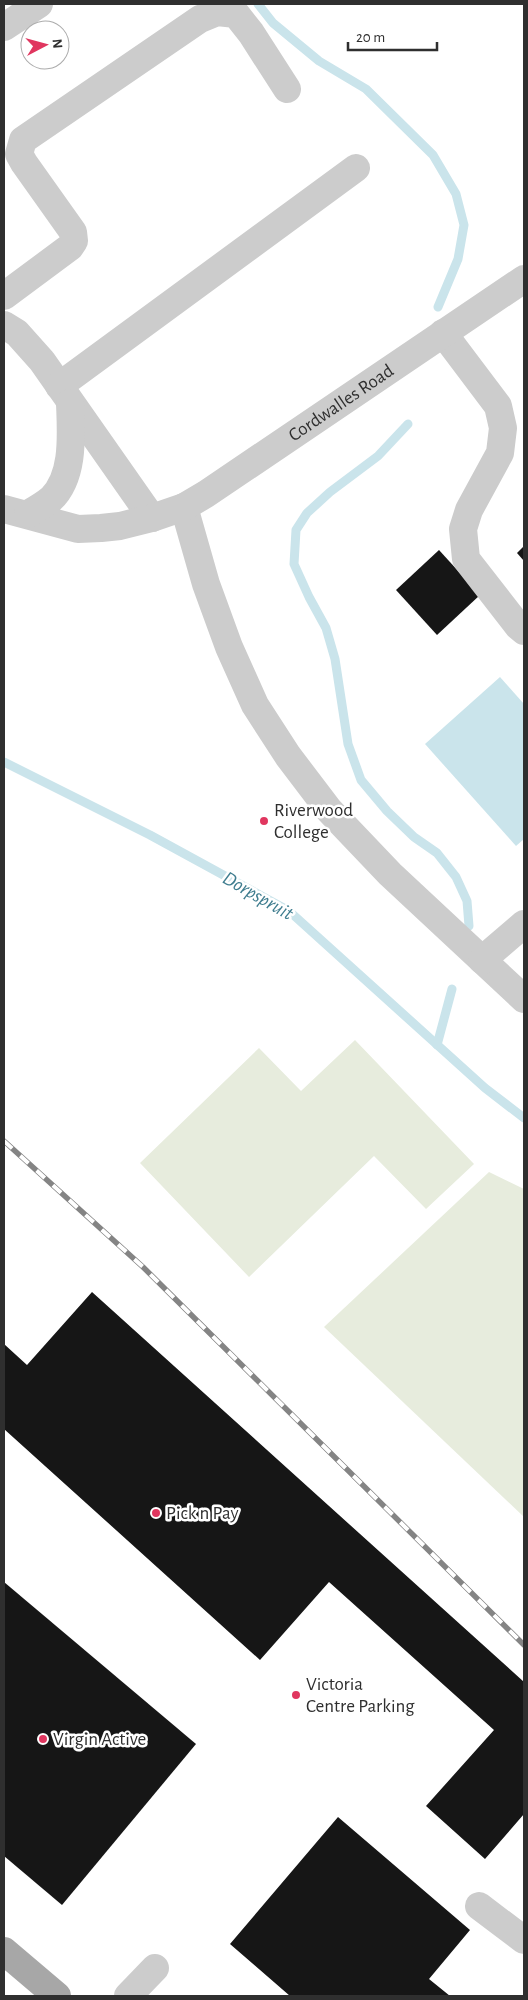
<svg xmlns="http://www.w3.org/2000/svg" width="528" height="2000" viewBox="0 0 528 2000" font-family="'Alegreya Sans',sans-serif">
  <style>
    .green { fill: #e7ecdd }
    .water { fill: #cae4eb }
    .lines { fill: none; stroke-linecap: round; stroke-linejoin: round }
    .stream { stroke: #cae4eb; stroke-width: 9 }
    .building { fill: #161616 }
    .minor { stroke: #ccc; stroke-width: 28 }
    .major { stroke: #a7a7a7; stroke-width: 28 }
    .rail-casing { stroke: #848484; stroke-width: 5.5 }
    .rail { stroke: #fff; stroke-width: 4; stroke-dasharray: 11; stroke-linecap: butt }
    .poi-dot { fill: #e0365f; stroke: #fff; stroke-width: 2 }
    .labels { text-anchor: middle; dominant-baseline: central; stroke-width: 5; stroke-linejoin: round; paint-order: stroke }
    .street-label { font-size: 19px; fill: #2f2f2f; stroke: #fff }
    .poi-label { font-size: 19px; fill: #2f2f2f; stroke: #fff; text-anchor: start }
    .water-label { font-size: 20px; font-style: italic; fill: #3f7d8f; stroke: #fff }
  </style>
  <rect width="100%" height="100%" fill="#fff"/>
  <g class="green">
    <polygon points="355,1040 474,1164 426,1209 374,1156 249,1277 140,1163 259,1048 301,1091"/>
    <polygon points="489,1172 524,1189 524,1517 324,1327"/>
  </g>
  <polygon class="water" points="500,677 524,704 524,839 516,846 425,744"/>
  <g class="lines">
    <g class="stream">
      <polyline points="258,4 273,23 319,61 366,89 433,155 456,194 464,225 458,259 438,307"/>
      <polyline points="408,424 378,456 330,492 307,513 296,530 294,564 309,597 326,628 335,659 348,744 361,780 387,811 414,837 437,853 456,877 467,901 469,926"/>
      <polyline points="4,762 150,835 289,911 485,1088 524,1118"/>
      <polyline points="437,1045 452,989"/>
    </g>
  </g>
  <g class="building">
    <polygon points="524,546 524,561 517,553"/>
    <polygon points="439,550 480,595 437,635 396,590"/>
    <polygon points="92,1292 524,1682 524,1814 485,1859 426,1806 494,1730 329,1582 260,1660 4,1429 4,1344 27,1365"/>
    <polygon points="4,1582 196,1744 62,1905 4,1856"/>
    <polygon points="338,1817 470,1930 429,1979 450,1996 290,1996 230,1944"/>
  </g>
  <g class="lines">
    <g class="minor">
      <polyline points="4,27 39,4"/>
      <polyline points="4,296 70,247 74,241 73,232 24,163 19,154 23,140 200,19 217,12 236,14 251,33 287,89"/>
      <polyline points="4,325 17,333 42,361 152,518"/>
      <polyline points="443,333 498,406 503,428 500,453 469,510 463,529 466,559 518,626 524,631"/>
      <polyline points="59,386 356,168"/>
      <polyline points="184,507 206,584 229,647 255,705 288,756 329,810 390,874 524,999"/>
      <path id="s1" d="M 4,509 L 78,529 L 101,528 L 120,526 L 152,518 L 184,507 L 206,494 L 524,279"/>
      <path d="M 28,514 C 35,510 44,505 51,499 C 75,476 71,433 70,403"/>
      <polyline points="482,960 524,924"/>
      <polyline points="479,1906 524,1940"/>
      <polyline points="128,1996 155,1968"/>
    </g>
    <polyline class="major" points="4,1951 57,1996"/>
    <defs>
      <polyline id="rail" points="4,1141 143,1267 524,1645"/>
    </defs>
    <use href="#rail" class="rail-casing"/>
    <use href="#rail" class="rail"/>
  </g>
  <g class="poi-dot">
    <circle cx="264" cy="821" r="5"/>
    <circle cx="156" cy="1513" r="5"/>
    <circle cx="296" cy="1695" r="5"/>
    <circle cx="43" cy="1739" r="5"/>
  </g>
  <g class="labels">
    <g class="street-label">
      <text stroke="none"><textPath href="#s1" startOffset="374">Cordwalles Road</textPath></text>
    </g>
    <g class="poi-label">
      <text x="274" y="810">Riverwood<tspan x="274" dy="22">College</tspan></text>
      <text x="166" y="1513">Pick n Pay</text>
      <text x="306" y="1684">Victoria<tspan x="306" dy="22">Centre Parking</tspan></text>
      <text x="53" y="1739">Virgin Active</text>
    </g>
    <g class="water-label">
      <text transform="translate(258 896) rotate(30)">Dorpspruit</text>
    </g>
  </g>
  <rect width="528" height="2000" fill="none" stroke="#2f2f2f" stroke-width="10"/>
  <g transform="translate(45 45) rotate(84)"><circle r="24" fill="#ffffff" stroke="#acacac"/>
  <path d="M0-4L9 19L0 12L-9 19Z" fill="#e0365f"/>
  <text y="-8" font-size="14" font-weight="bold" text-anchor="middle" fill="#2f2f2f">N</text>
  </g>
  <path d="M348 42v8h89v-8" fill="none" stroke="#2f2f2f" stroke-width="2.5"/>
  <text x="356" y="42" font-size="15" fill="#2f2f2f" stroke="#ffffff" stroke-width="4" paint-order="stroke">20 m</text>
</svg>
